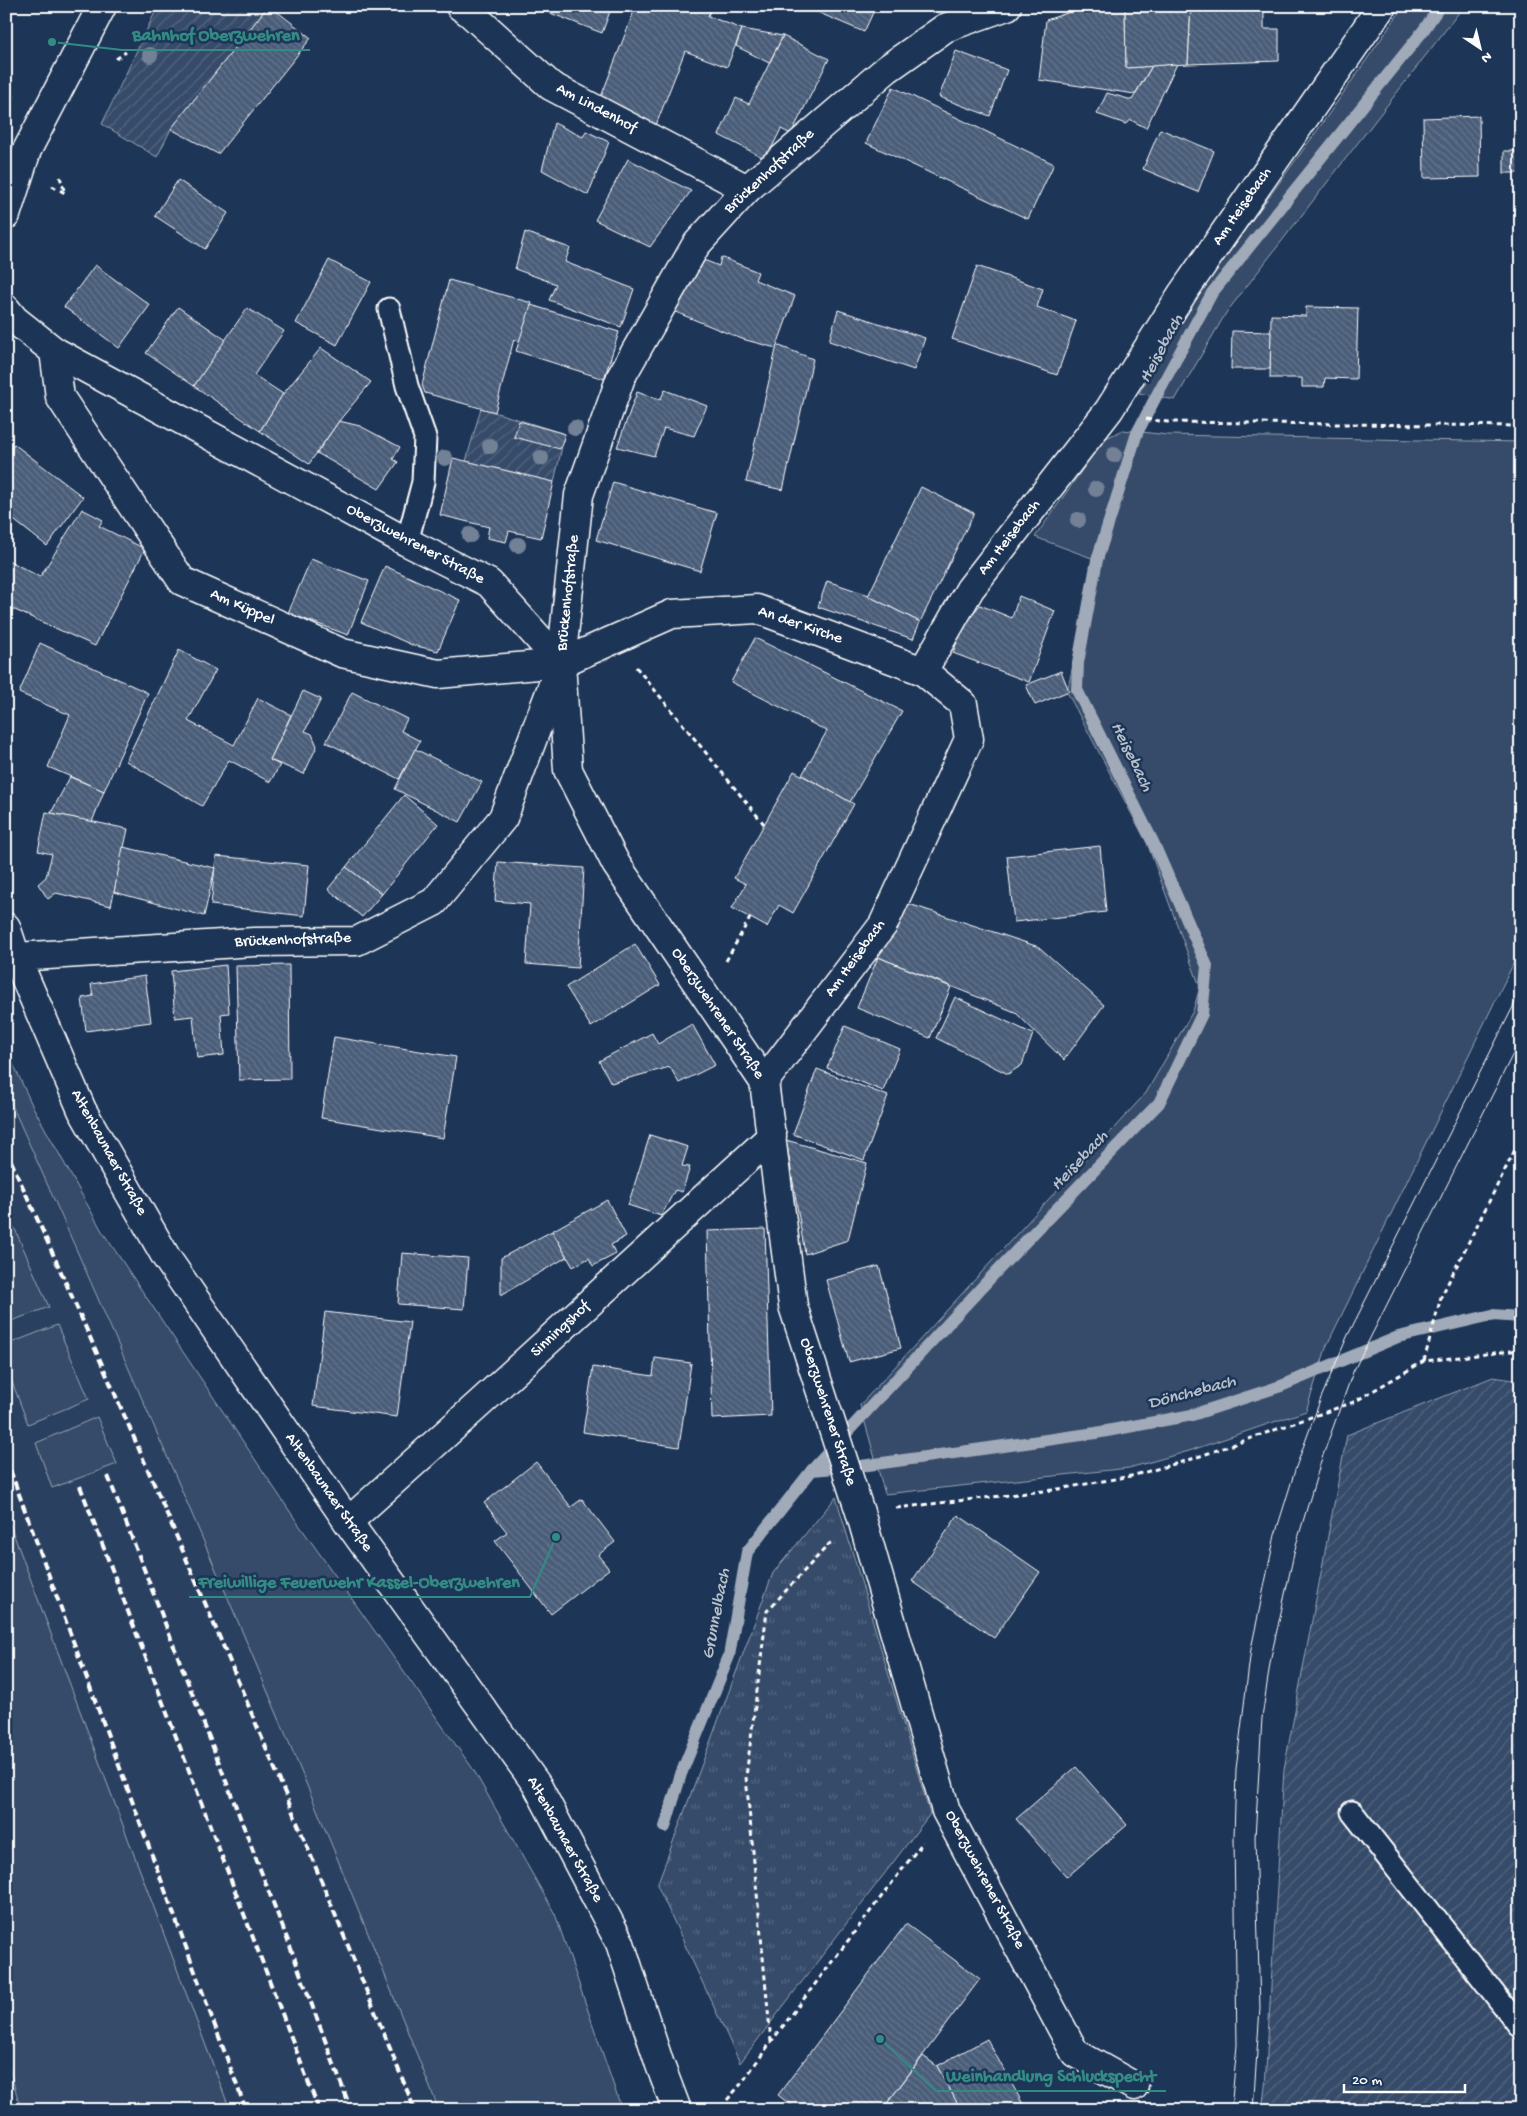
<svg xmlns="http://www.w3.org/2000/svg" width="1527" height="2116" viewBox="0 0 1527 2116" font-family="'Gochi Hand',sans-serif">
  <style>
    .built { fill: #2a4161 }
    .grass { fill: #364b69; stroke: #9aa5b4 }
    .park { fill: url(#park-tufts); stroke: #9aa5b4 }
    .garden { fill: url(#garden-furrows); stroke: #9aa5b4 }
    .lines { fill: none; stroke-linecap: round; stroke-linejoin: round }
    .stream { stroke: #a0aab8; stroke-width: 12 }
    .building { fill: url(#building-back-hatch); stroke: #fff }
    .lane-casing { stroke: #fff; stroke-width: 25 }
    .street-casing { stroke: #fff; stroke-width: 31 }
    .secondary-casing { stroke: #fff; stroke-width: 31 }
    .path { stroke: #fff; stroke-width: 3; stroke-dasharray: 5 4; stroke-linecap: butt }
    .lane { stroke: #1d3557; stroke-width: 21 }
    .street { stroke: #1d3557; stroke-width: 28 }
    .secondary { stroke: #1d3557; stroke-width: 28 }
    .tram { stroke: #fff; stroke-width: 1 }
    .rail { stroke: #fff; stroke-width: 4; stroke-dasharray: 8 4; stroke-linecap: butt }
    .tree { fill: #738196 }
    .labels { text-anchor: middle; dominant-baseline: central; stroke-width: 5; stroke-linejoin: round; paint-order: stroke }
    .street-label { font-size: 16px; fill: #fff; stroke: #1d3557 }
    .water-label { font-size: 18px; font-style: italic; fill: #b8c0ca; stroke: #1d3557 }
    .leader { fill: none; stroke: #338b84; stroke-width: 2 }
    .callout-dot { fill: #338b84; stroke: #1d3557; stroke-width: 2 }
    .callout-label { font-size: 18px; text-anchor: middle; font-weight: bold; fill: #338b84; stroke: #1d3557; stroke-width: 5; stroke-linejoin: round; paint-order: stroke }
  </style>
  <defs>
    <pattern id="park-tufts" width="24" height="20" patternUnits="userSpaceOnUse" patternTransform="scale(1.25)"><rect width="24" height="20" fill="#364b69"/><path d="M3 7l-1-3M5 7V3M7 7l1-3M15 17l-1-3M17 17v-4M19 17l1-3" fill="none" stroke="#546680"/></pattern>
    <pattern id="garden-furrows" width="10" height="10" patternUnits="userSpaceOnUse" patternTransform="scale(1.25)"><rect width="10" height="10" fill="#364b69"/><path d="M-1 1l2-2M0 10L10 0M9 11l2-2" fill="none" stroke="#546680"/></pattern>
    <pattern id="building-back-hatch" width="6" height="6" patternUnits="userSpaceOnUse" patternTransform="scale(1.25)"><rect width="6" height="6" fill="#4a5d79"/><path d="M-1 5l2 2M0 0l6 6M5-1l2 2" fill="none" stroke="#65758d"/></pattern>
  </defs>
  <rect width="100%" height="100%" fill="#1d3557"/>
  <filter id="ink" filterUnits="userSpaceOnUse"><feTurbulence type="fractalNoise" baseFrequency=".02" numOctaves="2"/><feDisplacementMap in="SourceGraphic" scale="10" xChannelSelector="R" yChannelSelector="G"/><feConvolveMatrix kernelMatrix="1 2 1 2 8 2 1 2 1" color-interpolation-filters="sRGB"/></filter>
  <g filter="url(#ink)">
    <polygon class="built" points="6,1092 237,1615 383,1968 439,2110 228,2110 6,1514"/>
    <g class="grass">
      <polygon points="1404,6 1464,6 1226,313 1175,400 1139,393 1194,300 1319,128"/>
      <polygon points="1123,430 1168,435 1521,442 1521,948 1327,1345 1306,1411 1189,1451 1129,1468 885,1494 860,1405 1146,1093 1193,1011 1200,987 1147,843 1067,692 1097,560 1035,537 1104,439"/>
      <path d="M 6,1048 L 32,1105 L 102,1231 L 297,1522 L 473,1769 L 555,1914 L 622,2110 L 439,2110 C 303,1767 157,1428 6,1092 Z"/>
      <polygon points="14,1227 49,1307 6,1323 6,1230"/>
      <polygon points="57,1325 89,1399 28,1424 6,1366 6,1345"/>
      <polygon points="97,1417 117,1464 52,1488 36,1443"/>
      <polygon points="6,1514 230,2110 21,2110 6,2057"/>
    </g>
    <polygon class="park" points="836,1497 930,1814 740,2063 657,1885 773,1573"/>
    <g class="garden">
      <polygon points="158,6 268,6 171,129 157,157 102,124"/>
      <polygon points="481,408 565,434 554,482 466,461"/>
      <polygon points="1493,1377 1521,1381 1521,2110 1262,2110 1265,2087 1284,1769 1347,1435"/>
    </g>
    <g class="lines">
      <g class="stream">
        <polyline points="812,1470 861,1466 1096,1433 1192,1415 1281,1386 1398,1337 1492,1315 1521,1317"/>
        <polyline points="665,1827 681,1774 729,1656 747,1552 812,1470 996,1272 1159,1103 1202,1014 1207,966 1153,842 1077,690 1078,663 1097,560 1137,433 1160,389 1212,293 1423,31 1440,6"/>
      </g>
    </g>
    <g class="building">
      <polygon points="6,6 16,6 6,17"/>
      <polygon points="268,6 270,6 311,38 218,154 171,129"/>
      <polygon points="532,6 612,6 602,33"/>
      <polygon points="636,6 712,6 708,16 742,29 727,67 685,51 656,125 599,102"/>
      <polygon points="803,6 876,6 864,32"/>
      <polygon points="1088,6 1125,6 1126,68 1152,66 1135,94 1039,80 1046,20"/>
      <polygon points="1125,6 1191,6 1188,64 1126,68"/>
      <polygon points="1191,6 1264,6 1264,29 1279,29 1279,61 1188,64"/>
      <polygon points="742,29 783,36 769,63 736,46"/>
      <polygon points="783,36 829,59 791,134 781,129 766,159 719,135 736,98 749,104"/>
      <polygon points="956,51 1007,70 990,116 939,97"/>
      <polygon points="1177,64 1146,128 1131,120 1126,124 1097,114 1107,93 1132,100 1152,66"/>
      <polygon points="893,87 1054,164 1028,219 866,143"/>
      <polygon points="1479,116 1480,177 1424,178 1423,118"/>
      <polygon points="554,123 583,137 586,131 609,142 588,195 542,170"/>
      <polygon points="1160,129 1214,151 1198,192 1143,169"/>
      <rect x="1504" y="151" width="17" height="22"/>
      <polygon points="628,159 691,191 650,247 595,220"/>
      <polygon points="178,180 228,213 205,249 155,216"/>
      <polygon points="525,232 570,248 565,262 634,289 621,327 549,300 556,284 515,269"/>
      <polygon points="696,257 719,266 721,257 758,272 755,280 795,296 776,348 742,339 673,311"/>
      <polygon points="329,260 371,282 337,345 296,323"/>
      <polygon points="95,265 150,305 119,348 64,307"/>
      <polygon points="977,266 1043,289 1037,307 1076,321 1057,375 952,339"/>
      <polygon points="449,280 532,303 520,341 514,339 495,412 425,393 422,385"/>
      <polygon points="531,305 619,332 604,379 516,351"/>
      <polygon points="178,307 226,340 194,386 146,353"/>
      <polygon points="1306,307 1358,308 1356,379 1325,378 1324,387 1302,387 1302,378 1270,378 1271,315 1306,316"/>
      <polygon points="247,308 284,331 254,375 283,394 260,431 194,386"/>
      <polygon points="838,310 925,338 914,370 829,341"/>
      <polygon points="1232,331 1271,332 1270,369 1231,369"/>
      <polygon points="777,345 813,359 783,490 746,482"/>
      <polygon points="321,348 371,382 339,421 309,464 260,431 283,394"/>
      <polygon points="665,390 707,406 694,436 664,428 654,456 617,447 637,392 660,400"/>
      <polygon points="339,421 360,426 400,447 393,459 398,462 379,489 317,453"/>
      <polygon points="519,421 565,434 560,449 514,437"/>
      <polygon points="14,444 83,497 47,546 6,514 6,455"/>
      <polygon points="453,458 554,482 541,538 509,531 506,542 487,538 489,527 440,515"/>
      <polygon points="613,482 717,513 700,571 596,540"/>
      <polygon points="921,487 974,513 920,622 868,596"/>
      <polygon points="82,509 103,520 99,526 145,549 95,646 6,606 6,559 40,577"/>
      <polygon points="311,559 369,581 348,635 288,613"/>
      <polygon points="385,566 460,600 438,651 412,645 361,622"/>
      <polygon points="827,581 869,595 868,596 920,622 913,639 818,607"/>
      <polygon points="1019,596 1055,611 1029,682 953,653 963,625 980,605 1012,618"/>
      <polygon points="755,638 902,711 850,802 802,775 827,731 731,682"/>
      <polygon points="40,643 148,693 104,791 48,767 70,715 19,693"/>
      <polygon points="179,650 216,670 188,721 234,745 258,698 291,715 270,760 280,765 270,782 229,760 202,806 126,761"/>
      <polygon points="1061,671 1069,691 1035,705 1026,685"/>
      <polygon points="303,691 321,699 305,731 312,734 317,746 304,774 270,760"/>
      <polygon points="352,692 407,719 401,731 420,741 399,779 326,742"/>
      <polygon points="415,749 482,782 460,822 395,789"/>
      <polygon points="794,771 854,804 793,913 779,905 767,927 732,908 746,884 734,878"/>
      <polygon points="70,777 104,791 92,822 51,813"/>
      <polygon points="404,795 438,824 382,894 346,867"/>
      <polygon points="46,812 128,829 111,906 56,893 48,899 38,884 46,877 52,854 38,851"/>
      <polygon points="1100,846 1106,912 1014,922 1007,856"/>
      <polygon points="123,847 215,868 204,916 114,892"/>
      <polygon points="216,856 309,865 304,916 211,905"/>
      <polygon points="498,862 584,868 578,968 526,964 530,904 495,901"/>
      <polygon points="346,867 382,894 362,917 328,889"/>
      <polygon points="906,903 1039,947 1104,1005 1064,1060 1015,1012 878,957"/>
      <polygon points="635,944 660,985 591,1027 566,987"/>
      <polygon points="878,957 951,987 930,1038 857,1008"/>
      <polygon points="226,965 229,1013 221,1014 224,1055 197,1058 193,1016 175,1018 171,971"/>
      <polygon points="289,965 290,1079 239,1080 236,966"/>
      <polygon points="145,976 151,1022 86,1031 82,998 93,996 91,984"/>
      <polygon points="955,997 1033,1034 1022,1065 1008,1074 936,1038"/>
      <polygon points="692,1024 715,1065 679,1083 670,1067 611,1083 599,1061 652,1033 658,1044"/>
      <polygon points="845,1026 900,1049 883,1091 827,1068"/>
      <polygon points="334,1037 456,1057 443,1138 321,1118"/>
      <polygon points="817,1069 888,1096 864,1160 793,1134"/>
      <polygon points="650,1135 688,1147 682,1166 690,1167 682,1192 675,1190 661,1216 628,1205"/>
      <polygon points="786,1140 867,1163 848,1240 805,1254"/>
      <polygon points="607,1200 626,1236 611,1245 616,1254 593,1266 589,1258 573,1267 552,1231"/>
      <polygon points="765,1229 771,1416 712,1419 707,1231"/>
      <polygon points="552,1231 567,1257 501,1295 501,1258"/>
      <polygon points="402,1253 468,1258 464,1309 398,1304"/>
      <polygon points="879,1266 901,1348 849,1362 826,1280"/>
      <polygon points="325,1312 410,1322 397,1417 313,1406"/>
      <polygon points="655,1358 691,1363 679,1447 583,1432 593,1367 653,1376"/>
      <polygon points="536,1462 571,1507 582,1499 615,1542 598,1555 609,1569 551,1614 495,1541 507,1532 484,1503"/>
      <polygon points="958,1515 1040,1572 994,1638 912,1581"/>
      <polygon points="1076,1767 1127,1825 1067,1877 1016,1819"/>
      <polygon points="906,1924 980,1979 882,2110 797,2110 778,2095"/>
      <polygon points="987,2039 1024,2106 1018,2110 961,2110 937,2066"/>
      <polygon points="923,2056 937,2066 961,2110 882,2110"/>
    </g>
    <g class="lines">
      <defs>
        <g id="lane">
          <polyline points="389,309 407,386 425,437 423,482 407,542"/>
          <polyline points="1352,1812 1521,2028"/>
        </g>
        <g id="street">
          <polyline points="460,6 470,13 551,86 747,189"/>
          <polyline points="6,309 15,320 54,351 407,542 489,583 561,663 568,770 616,864 764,1082 793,1306 860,1512 946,1811 1075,2053 1134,2086"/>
          <polyline points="54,351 60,397 182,581 342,653 438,674 561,663 672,614 757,609 923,671 963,704 969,739 883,925 764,1082"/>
          <polyline points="923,671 970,589 1109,410 1182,294 1382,6"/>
          <polyline points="16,957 254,942 357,941 434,902 503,818 561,663 579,495 621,377 696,245 747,189 887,69 945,28 1007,6"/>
          <polyline points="348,1522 479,1404 772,1136"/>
        </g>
        <g id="secondary">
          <polyline points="6,215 27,150 102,6"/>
          <polyline points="6,927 16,957 82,1110 166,1257 348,1522 537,1785 620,1943 660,2065 677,2110"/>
        </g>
      </defs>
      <use href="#lane" class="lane-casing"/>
      <use href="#street" class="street-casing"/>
      <use href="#secondary" class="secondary-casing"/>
      <g class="path">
        <polyline points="116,59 126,52"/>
        <polyline points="6,100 15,96"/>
        <polyline points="52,186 65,193 60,177"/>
        <polyline points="1146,419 1168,422 1521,426"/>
        <polyline points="636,667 764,824"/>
        <polyline points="726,961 750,918"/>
        <polyline points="1424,1361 1441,1297 1521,1138"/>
        <polyline points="896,1508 1053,1490 1131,1476 1189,1460 1354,1402 1424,1361 1521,1350"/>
        <polyline points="771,2042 746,1777 767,1611 832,1541"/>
        <polyline points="727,2100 741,2084 771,2042 923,1842"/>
      </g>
      <use href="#lane" class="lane"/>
      <use href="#street" class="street"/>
      <use href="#secondary" class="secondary"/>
      <g class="tram">
        <polyline points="1231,2110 1237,2045 1234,1838 1236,1769 1251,1649 1275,1535 1296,1467 1321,1398 1347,1337 1521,991"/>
        <polyline points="1253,2110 1260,2008 1255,1838 1262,1718 1271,1657 1296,1545 1322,1458 1353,1372 1521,1038"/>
      </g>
      <g class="rail">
        <path d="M 6,1150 C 150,1466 284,1787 415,2110"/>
        <polyline points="6,1459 246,2110"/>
        <polyline points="108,1476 293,1954 351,2110"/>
        <polyline points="80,1486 319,2110"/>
      </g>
    </g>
    <g class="tree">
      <circle cx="150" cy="55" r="8"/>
      <circle cx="575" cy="428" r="8"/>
      <circle cx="490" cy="446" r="8"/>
      <circle cx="1114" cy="455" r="8"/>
      <circle cx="445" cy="458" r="8"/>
      <circle cx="541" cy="458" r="8"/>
      <circle cx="1096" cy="489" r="8"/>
      <circle cx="1078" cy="520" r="8"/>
      <circle cx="470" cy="535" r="8"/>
      <circle cx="518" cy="545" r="8"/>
    </g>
  </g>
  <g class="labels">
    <g class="street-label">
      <text transform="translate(596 109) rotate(28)">Am Lindenhof</text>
      <text transform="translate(770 172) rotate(-43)">Brückenhofstraße</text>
      <text transform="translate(1243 207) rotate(-55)">Am Heisebach</text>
      <text transform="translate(1010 538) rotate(-52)">Am Heisebach</text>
      <text transform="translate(415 545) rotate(28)">Oberzwehrener Straße</text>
      <text transform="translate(569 593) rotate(-84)">Brückenhofstraße</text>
      <text transform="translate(242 608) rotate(24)">Am Küppel</text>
      <text transform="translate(800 626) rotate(19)">An der Kirche</text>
      <text transform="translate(293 941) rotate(-2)">Brückenhofstraße</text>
      <text transform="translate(856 959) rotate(-54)">Am Heisebach</text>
      <text transform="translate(717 1014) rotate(56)">Oberzwehrener Straße</text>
      <text transform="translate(108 1153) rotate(61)">Altenbaunaer Straße</text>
      <text transform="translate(561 1330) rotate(-43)">Sinningshof</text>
      <text transform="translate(827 1412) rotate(72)">Oberzwehrener Straße</text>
      <text transform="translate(328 1493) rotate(55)">Altenbaunaer Straße</text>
      <text transform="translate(564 1840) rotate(61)">Altenbaunaer Straße</text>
      <text transform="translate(984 1880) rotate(62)">Oberzwehrener Straße</text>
    </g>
    <g class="water-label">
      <text transform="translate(1162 349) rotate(-62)">Heisebach</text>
      <text transform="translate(1131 757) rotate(64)">Heisebach</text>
      <text transform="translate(1080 1161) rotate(-47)">Heisebach</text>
      <text transform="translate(1192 1393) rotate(-15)">Dönchebach</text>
      <text transform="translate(717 1614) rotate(-79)">Grunnelbach</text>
    </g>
  </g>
  <path class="leader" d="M52 42L122 50H310M556 1537L530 1597H189M880 2039L936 2091H1166"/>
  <g class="callout-dot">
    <circle cx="52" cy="42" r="5"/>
    <circle cx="556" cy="1537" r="5"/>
    <circle cx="880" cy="2039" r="5"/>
  </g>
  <g class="callout-label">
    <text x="216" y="40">Bahnhof Oberzwehren</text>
    <text x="359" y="1587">Freiwillige Feuerwehr Kassel-Oberzwehren</text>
    <text x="1051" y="2081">Weinhandlung Schluckspecht</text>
  </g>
  <rect width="1527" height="2116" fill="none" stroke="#1d3557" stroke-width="25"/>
  <rect x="12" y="12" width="1502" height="2091" fill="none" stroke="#fff" stroke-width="2" filter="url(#ink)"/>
  <g transform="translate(1480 48) rotate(145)" stroke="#1d3557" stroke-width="4" paint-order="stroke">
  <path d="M0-4L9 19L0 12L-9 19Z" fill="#ffffff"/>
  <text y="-8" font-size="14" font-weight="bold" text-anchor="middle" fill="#ffffff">N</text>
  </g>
  <path d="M1344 2084v8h121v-8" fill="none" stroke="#ffffff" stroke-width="2.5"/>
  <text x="1352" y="2084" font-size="15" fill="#ffffff" stroke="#1d3557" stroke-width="4" paint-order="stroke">20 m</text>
</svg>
